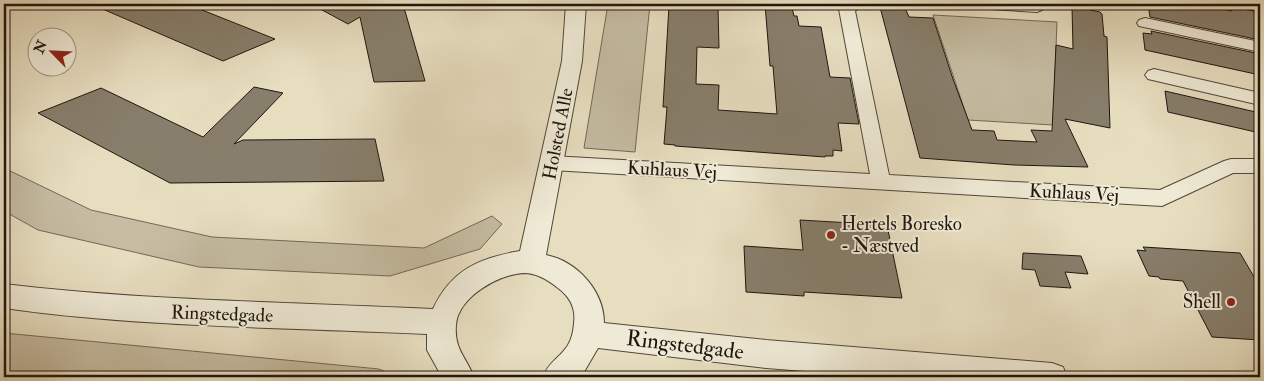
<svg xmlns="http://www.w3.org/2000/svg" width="1264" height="381" viewBox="0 0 1264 381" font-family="'IM FELL Double Pica',serif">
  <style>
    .green { fill: #c5bca2; stroke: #726858 }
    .building { fill: #877e6b; stroke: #20150e }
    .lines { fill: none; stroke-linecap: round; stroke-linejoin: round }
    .minor-casing { stroke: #52473a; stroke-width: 2 }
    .tertiary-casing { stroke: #52473a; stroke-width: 2 }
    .minor { fill: #efead6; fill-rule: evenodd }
    .tertiary { fill: #efead6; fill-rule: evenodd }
    .poi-dot { fill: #8f2418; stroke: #efead6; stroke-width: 2 }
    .labels { text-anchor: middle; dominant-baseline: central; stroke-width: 4; stroke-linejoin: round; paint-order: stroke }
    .street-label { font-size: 19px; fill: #20150e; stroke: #efead6 }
    .poi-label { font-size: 19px; fill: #20150e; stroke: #efead6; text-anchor: start }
    .near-street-label { font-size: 22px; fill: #20150e; stroke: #efead6 }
  </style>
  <rect width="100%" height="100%" fill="#e7dec0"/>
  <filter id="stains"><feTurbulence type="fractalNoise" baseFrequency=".004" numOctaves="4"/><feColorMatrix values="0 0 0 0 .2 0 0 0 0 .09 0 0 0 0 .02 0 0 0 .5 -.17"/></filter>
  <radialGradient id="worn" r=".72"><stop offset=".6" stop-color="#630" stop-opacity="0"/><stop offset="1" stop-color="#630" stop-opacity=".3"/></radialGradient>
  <g class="green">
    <polygon points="608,4 650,4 635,152 584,148"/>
    <polygon points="933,15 1057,22 1053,125 968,120"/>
    <polygon points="4,168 91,210 212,237 424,248 492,216 502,224 480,249 390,276 199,267 38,230 4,211"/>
    <polygon points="4,333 379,369 398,377 4,377"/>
  </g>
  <g class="building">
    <polygon points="91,4 187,4 275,39 223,61"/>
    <polygon points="311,4 397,4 405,11 425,81 374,82 360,17 348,24"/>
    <polygon points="670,4 698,4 698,7 718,8 719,48 697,47 696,84 719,85 718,110 777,114 773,66 770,66 765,4 791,4 794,16 797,16 799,26 821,27 830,77 850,78 859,124 838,123 842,151 833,150 833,156 825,156 825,157 675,146 675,145 664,144 667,107 663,107 669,6"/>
    <polygon points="1148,4 1196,4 1232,11 1231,7 1254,11 1255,15 1260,16 1260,40 1150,17"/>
    <polygon points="1072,6 1100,12 1102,14 1104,36 1107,37 1110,128 1065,119 1088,167 1014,165 920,158 880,7 905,8 909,17 933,18 953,79 972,130 994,131 997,140 1037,142 1031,130 1052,131 1056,45 1073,49"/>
    <polygon points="1151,31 1260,54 1260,75 1145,50 1143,33 1152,34"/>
    <polygon points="254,87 283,93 234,144 243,140 375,139 384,181 170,183 38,113 101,88 203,137"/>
    <polygon points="1165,91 1260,113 1260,133 1168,112"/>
    <polygon points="800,220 887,225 902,298 804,292 804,296 746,292 744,246 803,250"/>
    <polygon points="1143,247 1240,253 1260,287 1260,340 1212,337 1183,281 1160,279 1159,277 1149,276 1137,250 1146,251"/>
    <polygon points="1023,253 1081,256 1088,274 1065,272 1071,288 1040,286 1035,270 1022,269"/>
  </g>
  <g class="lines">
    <defs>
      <g id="minor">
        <polygon points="845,4 865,4 855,11 889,175 1160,190 1224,161 1231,159 1260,159 1260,173 1233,173 1162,206 552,170 545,168 542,163 545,158 552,156 870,174 839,9"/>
        <polygon points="983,4 1042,4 1045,7 1042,10 1037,12 991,9 986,7"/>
        <polygon points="1242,4 1260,4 1260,11 1245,7"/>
        <polygon points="1145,18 1260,42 1260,52 1139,26 1137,23 1139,20"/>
        <polygon points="1154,69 1260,93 1260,105 1148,79 1145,75 1148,71"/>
      </g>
      <path id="tertiary" d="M 566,4 L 586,4 L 582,61 L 546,255 C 577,261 604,291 604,323 L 766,340 L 1052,363 L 1063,367 L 1067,377 L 882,377 L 766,368 L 598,348 L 581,377 L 543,377 C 551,355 572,356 574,323 C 576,308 570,297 558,288 C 548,280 537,273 524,273 C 499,274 458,297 456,325 C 454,349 466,357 474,377 L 442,377 L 427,350 L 427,334 C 286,327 144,328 4,308 L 4,284 C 147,301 290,302 433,309 C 451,270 479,258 520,251 L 562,61 Z"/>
    </defs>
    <use href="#minor" class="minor-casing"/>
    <use href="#tertiary" class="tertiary-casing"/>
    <use href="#minor" class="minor"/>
    <use href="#tertiary" class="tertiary"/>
  </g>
  <g class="poi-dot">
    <circle cx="831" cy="235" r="5"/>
    <circle cx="1231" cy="302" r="5"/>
  </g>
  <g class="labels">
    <g class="street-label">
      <text transform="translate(558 134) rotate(-79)">Holsted Alle</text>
      <text transform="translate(672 170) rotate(3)">Kuhlaus Vej</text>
      <text transform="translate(1074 193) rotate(3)">Kuhlaus Vej</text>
      <text transform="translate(222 314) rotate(2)">Ringstedgade</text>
    </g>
    <g class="poi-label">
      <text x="841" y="224">Hertels Boresko<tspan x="841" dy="22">- Næstved</tspan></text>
      <text x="1221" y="302" text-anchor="end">Shell</text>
    </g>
    <g class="near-street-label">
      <text transform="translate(685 345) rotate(7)">Ringstedgade</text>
    </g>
  </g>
  <rect width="1264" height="381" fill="none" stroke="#e7dec0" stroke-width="20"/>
  <rect x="5" y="5" width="1254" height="371" fill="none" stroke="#20150e" stroke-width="2.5"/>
  <rect x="10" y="10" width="1244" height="361" fill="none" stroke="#20150e"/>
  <g transform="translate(52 52) rotate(294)"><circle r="24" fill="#efead6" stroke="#9c9586"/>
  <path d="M0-4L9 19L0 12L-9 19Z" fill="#8f2418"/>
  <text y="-8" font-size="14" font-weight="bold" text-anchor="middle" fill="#20150e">N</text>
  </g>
  <rect width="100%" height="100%" filter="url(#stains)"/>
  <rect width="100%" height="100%" fill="url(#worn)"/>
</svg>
